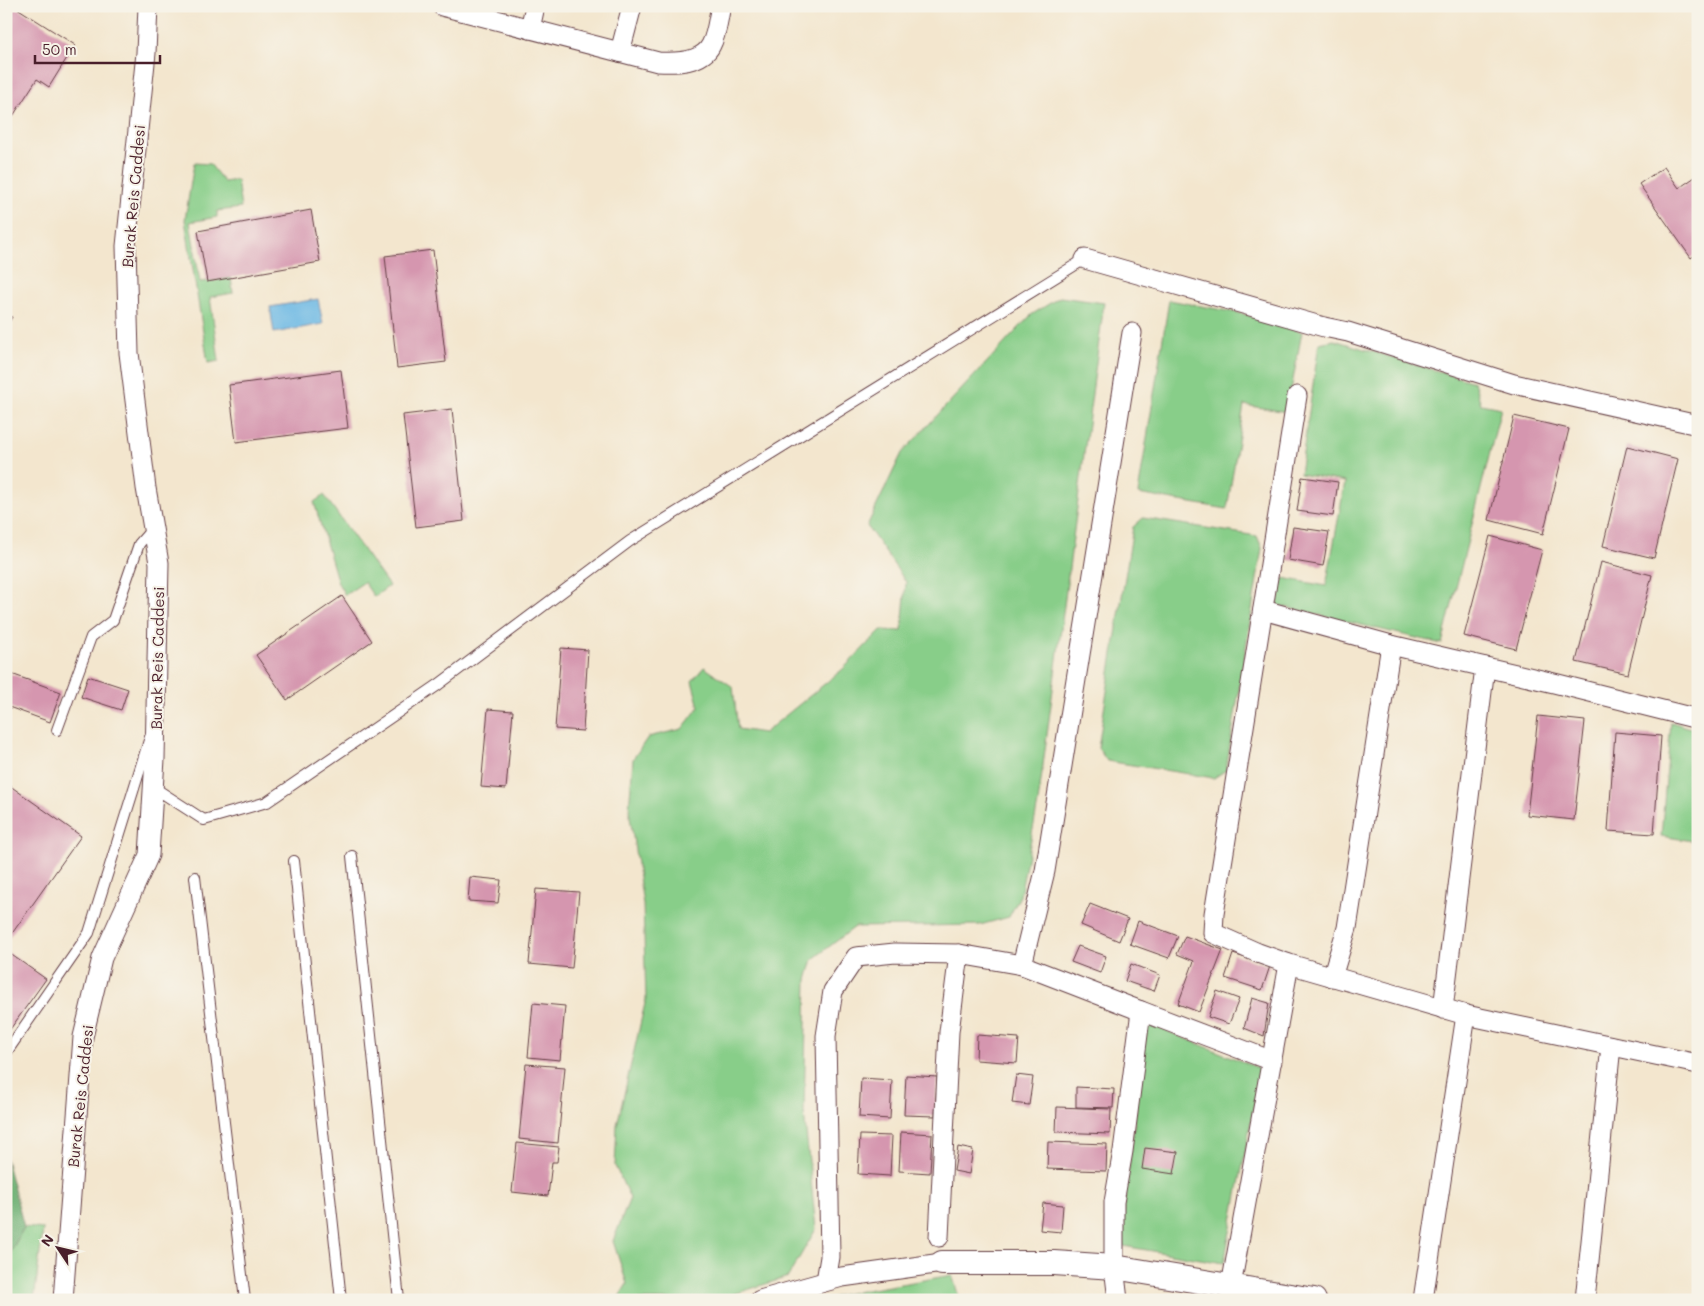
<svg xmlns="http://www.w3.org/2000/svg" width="1704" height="1306" viewBox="0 0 1704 1306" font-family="Mali,sans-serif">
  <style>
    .green { fill: #88ce89; stroke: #69765a }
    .forest { fill: #6eb175; stroke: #5c6850 }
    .water { fill: #6ab8e4; stroke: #5a6c88 }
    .building { fill: #d596af }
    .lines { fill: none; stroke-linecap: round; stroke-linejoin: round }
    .service-casing { stroke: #633d43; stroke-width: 12 }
    .minor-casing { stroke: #633d43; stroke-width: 21 }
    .tertiary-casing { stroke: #633d43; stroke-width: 26 }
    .service { stroke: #fff; stroke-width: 10 }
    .minor { stroke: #fff; stroke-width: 19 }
    .tertiary { stroke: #fff; stroke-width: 24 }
    .labels { text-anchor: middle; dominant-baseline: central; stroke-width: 4; stroke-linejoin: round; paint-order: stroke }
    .street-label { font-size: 15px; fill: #4a1f2b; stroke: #f7f3e8 }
  </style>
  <rect width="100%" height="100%" fill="#f7f3e8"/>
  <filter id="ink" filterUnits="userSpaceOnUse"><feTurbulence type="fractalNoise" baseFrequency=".02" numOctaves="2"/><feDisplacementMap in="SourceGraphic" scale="10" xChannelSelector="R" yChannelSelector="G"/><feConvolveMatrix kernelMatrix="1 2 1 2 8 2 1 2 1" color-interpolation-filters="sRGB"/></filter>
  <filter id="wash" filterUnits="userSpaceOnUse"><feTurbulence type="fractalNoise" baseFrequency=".0096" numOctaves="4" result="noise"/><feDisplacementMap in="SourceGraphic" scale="20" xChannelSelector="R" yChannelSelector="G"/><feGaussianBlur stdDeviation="1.12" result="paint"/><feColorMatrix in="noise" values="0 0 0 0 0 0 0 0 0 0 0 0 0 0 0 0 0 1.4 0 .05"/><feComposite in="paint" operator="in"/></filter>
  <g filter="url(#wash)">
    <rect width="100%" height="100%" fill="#f3e6ce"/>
    <g class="green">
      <polygon points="194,163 210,164 224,182 237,180 241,208 217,211 217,217 190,222 200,282 231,278 233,293 210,297 219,361 208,363 185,220"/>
      <polygon points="1060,297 1104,303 1038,803 1020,896 1009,917 980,925 855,927 813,959 807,980 804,1112 816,1229 788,1277 715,1300 617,1300 627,1284 613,1241 630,1198 615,1166 617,1125 646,999 643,904 629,810 633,759 648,737 682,729 699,707 692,681 704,667 733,687 738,729 764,733 843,669 881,630 902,631 906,582 867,526 902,453 1031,315"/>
      <polygon points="1169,300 1244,314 1302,332 1287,412 1244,405 1227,509 1138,494"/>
      <polygon points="1334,340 1474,382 1481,404 1501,408 1442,644 1277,605 1283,578 1326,586 1345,482 1300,474 1319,343"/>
      <polygon points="324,495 389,586 374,597 364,582 345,595 338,583 314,502"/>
      <polygon points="1143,518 1257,536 1262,548 1226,770 1214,778 1107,761 1098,748 1133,527"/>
      <polygon points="1671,722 1698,730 1698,842 1661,836"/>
      <polygon points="1147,1023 1261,1069 1224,1263 1123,1246 1124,1206"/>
      <polygon points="24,1227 43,1229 34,1300 6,1300 6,1261"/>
      <polygon points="952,1275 960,1300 825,1300 844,1294"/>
    </g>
    <polygon class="forest" points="6,1159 24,1227 6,1261"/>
    <polygon class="water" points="318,299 323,324 274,333 270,307"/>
    <g id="blocks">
      <g class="building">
        <polygon points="6,6 14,6 75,45 49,87 37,79 13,116 6,111"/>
        <polygon points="1664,167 1679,188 1698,175 1698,253 1691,258 1639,184"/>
        <polygon points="311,210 320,262 207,282 198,231"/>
        <polygon points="433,250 446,362 397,368 385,256"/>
        <polygon points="6,314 12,317 6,328"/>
        <polygon points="341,370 348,428 236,442 229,385"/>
        <polygon points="452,409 464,521 416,527 403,415"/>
        <polygon points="1514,416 1569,429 1543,534 1489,520"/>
        <polygon points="1627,446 1678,459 1654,558 1603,546"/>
        <polygon points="1302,477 1338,482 1333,516 1297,511"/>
        <polygon points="1293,527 1329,532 1323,566 1288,560"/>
        <polygon points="1490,536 1542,550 1516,649 1464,636"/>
        <polygon points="1601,562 1652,575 1628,674 1576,662"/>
        <polygon points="342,596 372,641 287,700 256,655"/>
        <polygon points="561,648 588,650 583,731 555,729"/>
        <polygon points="6,672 61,692 50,722 6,706"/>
        <polygon points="88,676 128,689 121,710 81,697"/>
        <polygon points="488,709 513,711 506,789 481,787"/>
        <polygon points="1538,716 1585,721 1574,820 1527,815"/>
        <polygon points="1615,732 1661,736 1654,834 1608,831"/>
        <polygon points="6,783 81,836 6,942"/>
        <polygon points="470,877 501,880 498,903 468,901"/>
        <polygon points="536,889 579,892 572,968 529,964"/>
        <polygon points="1090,904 1128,919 1119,941 1081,925"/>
        <polygon points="1138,921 1178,936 1169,958 1130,944"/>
        <polygon points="1185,936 1223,950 1199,1012 1178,1004 1194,961 1177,954"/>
        <polygon points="1078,946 1106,956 1100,973 1071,962"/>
        <polygon points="6,951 46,979 6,1035"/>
        <polygon points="1233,954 1270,966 1262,990 1225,978"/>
        <polygon points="1131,964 1160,975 1154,991 1125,981"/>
        <polygon points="1217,991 1239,999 1229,1024 1208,1017"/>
        <polygon points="1252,998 1269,1003 1264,1036 1244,1028"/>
        <polygon points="533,1003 565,1006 560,1060 528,1057"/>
        <polygon points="977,1035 1019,1038 1017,1063 976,1060"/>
        <polygon points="526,1064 565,1067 558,1143 519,1139"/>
        <polygon points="906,1075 937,1077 935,1116 904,1115"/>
        <polygon points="1016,1075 1033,1077 1029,1105 1012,1103"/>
        <polygon points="861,1078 892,1080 890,1119 859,1117"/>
        <polygon points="1076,1087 1114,1089 1113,1108 1076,1107"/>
        <polygon points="1057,1107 1111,1109 1110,1134 1056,1132"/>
        <polygon points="901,1132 932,1134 930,1173 899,1171"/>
        <polygon points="860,1135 892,1136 890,1176 858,1174"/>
        <polygon points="1048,1142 1107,1144 1106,1171 1047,1169"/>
        <polygon points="517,1143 559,1147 557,1162 552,1162 548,1196 512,1192"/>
        <polygon points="958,1147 973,1150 969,1174 954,1171"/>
        <polygon points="1145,1148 1178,1152 1174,1174 1142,1169"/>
        <polygon points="1043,1203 1063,1205 1061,1232 1040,1230"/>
        <rect x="1156" y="1297" width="24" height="3"/>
      </g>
    </g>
  </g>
  <g filter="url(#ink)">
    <use href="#blocks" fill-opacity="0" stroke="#633d43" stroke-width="1"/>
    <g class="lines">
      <defs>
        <g id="service">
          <polyline points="57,730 91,637 113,620 139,544 153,528"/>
          <polyline points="153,787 204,820 267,802 438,685 630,541 1085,259"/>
          <polyline points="352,856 399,1300"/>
          <polyline points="294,861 341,1300"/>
          <polyline points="195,877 245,1300"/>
          <polyline points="6,1053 89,933 150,737"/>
        </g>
        <g id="minor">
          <path d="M 442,6 L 658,62 C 675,63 702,63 711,45 C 717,34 718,18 721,6"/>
          <polyline points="530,29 535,6"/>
          <polyline points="620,52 632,6"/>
          <polyline points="1085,259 1324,327 1348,332 1514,384 1698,425"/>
          <polyline points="1297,396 1214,914 1213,933 1258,953 1289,964 1466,1015 1698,1064"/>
          <polyline points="1263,610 1391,645 1554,683 1698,719"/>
          <polyline points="1022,965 1045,871 1132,333"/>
          <polyline points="1332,977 1347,928 1391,645"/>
          <polyline points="1443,1009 1485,667"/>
          <polyline points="939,1237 949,1032 959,954"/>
          <polyline points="826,1281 830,1257 826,1036 833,991 856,957 895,953 959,954 1022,965 1141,1011"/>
          <polyline points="1231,1286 1289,964"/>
          <polyline points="63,1300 83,1037 102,958 149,855 155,759 159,563 146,488 129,353 126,246 146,53 148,6"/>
          <polyline points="760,1300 842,1277 942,1263"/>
          <polyline points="1118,1300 1114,1267 1114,1202 1123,1151 1141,1011 1272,1061"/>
          <polyline points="1423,1300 1466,1015"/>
          <polyline points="1585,1300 1611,1046"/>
        </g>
        <polyline id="tertiary" points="942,1263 1054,1263 1114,1267 1314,1300"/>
      </defs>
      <use href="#service" class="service-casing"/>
      <use href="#minor" class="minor-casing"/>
      <use href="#tertiary" class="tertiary-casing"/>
      <use href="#service" class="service"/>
      <use href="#minor" class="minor"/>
      <use href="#tertiary" class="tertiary"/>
    </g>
  </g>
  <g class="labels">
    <g class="street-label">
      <text transform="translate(133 196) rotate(-85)">Burak Reis Caddesi</text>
      <text transform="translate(157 658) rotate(-89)">Burak Reis Caddesi</text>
      <text transform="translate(80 1096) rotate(-84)">Burak Reis Caddesi</text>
    </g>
  </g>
  <rect width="1704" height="1306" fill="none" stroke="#f7f3e8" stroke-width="25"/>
  <g transform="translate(58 1248) rotate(305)" stroke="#f7f3e8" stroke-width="4" paint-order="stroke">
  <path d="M0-4L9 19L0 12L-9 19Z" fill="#4a1f2b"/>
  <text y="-8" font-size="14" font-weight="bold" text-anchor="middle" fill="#4a1f2b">N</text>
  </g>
  <path d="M35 55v8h125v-8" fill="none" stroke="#4a1f2b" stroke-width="2.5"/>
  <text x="42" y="55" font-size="15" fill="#4a1f2b" stroke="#f7f3e8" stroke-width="4" paint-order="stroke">50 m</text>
</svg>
